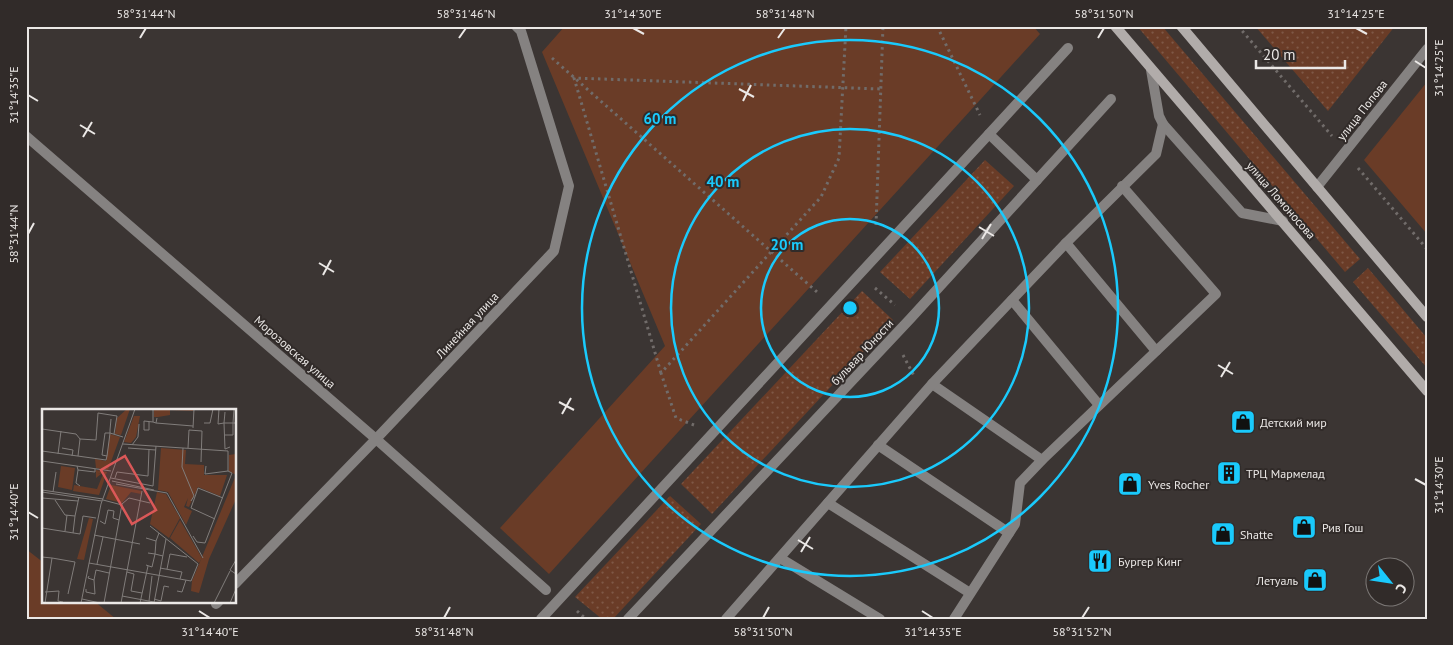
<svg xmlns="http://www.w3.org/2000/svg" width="1453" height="645" viewBox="0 0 1453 645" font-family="'PT Sans',sans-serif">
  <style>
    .grass { fill: url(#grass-dots) }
    .park { fill: #6a3c27 }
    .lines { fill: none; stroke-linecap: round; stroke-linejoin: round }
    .path { stroke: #716c6a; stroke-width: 3; stroke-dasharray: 2.5 4; stroke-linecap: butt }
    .service { stroke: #858281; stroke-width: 10 }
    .pedestrian { stroke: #858281; stroke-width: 10 }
    .minor { stroke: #858281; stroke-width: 10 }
    .tertiary { stroke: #858281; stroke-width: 10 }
    .secondary { stroke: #b1acaa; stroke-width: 10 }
    .ticks { fill: none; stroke: #ebe8e6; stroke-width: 2 }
    .ring { fill: none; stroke: #1acafc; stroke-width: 2.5 }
    .labels { text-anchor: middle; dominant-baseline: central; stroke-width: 4; stroke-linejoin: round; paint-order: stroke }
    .street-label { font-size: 12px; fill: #ebe8e6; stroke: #312b29 }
    .poi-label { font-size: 12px; fill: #ebe8e6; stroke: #312b29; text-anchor: start }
    .inset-road { fill: none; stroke: #817d7b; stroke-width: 1 }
    .view { fill: #db5858; fill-opacity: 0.15; stroke: #db5858; stroke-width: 2.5 }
    .inset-edge { fill: none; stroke: #ebe8e6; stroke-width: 2.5 }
    .centre { fill: #1acafc; stroke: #312b29; stroke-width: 2.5 }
    .ring-label { font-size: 15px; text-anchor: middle; font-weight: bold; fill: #1acafc; stroke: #312b29; stroke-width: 4; stroke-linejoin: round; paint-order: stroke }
    .neatline { fill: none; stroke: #ebe8e6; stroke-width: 2 }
    .ticks-label { font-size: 12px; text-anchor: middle; fill: #ebe8e6 }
  </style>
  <defs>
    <pattern id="grass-dots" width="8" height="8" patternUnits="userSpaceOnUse" patternTransform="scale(1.25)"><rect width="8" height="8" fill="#6a3c27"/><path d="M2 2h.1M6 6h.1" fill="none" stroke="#7f5846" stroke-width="1.8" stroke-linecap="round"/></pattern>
  </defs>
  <rect width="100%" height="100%" fill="#3b3533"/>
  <g class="grass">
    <polygon points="1137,26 1162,26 1360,259 1345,272"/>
    <polygon points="1255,26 1395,26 1328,111"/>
    <polygon points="985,160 1014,186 910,299 880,272"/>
    <polygon points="1368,268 1427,338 1427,368 1353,282"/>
    <polygon points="862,291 893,320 712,514 681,484"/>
    <polygon points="670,496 701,524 613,619 602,619 575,597"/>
  </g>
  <g class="park">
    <polygon points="565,26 1033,26 1040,34 549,574 500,528 665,346 542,52"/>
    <polygon points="1427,82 1427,234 1364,160"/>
    <polygon points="26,549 44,563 44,601 94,601 116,619 26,619"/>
  </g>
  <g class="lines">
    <g class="path">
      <polyline points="937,26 980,115"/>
      <polyline points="1238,26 1332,136"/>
      <polyline points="552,58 817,292"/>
      <polyline points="1358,168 1427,249"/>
      <polyline points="876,225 883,26"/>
      <polyline points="875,288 895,305"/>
      <polyline points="903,355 914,376"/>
      <polyline points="661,373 574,78 881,89"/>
      <polyline points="694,425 676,418 661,373 821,197 839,158 846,26"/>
      <polyline points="577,611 586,619"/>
    </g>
    <g class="service">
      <polyline points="1151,70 1159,116 1163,124 1242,213 1283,221"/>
      <polyline points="1066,243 1156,351"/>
      <polyline points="1012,300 1099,405"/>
      <polyline points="932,384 1042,460"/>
      <polyline points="878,445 1009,533"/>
      <polyline points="828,503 970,593"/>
      <polyline points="780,558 880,619"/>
      <polyline points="726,619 932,384 1066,243 1156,154 1163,124"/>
      <polyline points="954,619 1015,524 1020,483 1042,460 1216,294 1122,186"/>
    </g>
    <g class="pedestrian">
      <polyline points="1037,180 989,134 1068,48"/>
      <polyline points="541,619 989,134"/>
      <polyline points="628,619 910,319 1111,99"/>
    </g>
    <g class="minor">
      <polyline points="26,136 376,439 546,590"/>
      <polyline points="235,584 376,439 554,251 569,186 521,31 516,26"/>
      <polyline points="216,604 219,601"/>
    </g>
    <polyline class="tertiary" points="1317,187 1427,49"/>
    <g class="secondary">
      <polyline points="1115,26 1427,391"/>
      <polyline points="1181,26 1427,317"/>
    </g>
  </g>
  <path class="ticks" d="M 633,28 L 644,34M 1356,28 L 1367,34M 140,38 L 146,28M 459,38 L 466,28M 778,38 L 785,28M 1098,38 L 1104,28M 1415,61 L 1426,68M 739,89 L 754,97M 28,95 L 38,101M 743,101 L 751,85M 80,125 L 95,134M 83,137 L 92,122M 979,227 L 994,236M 28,234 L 34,223M 982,239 L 991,224M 319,263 L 334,272M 323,275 L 331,260M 1218,365 L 1233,374M 1221,377 L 1230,362M 559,402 L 574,410M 562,414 L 571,398M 1415,479 L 1426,485M 28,512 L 38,518M 798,540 L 813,549M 801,552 L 810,537M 199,611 L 210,618M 922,611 L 933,618M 444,618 L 450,607M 763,618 L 769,607M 1082,618 L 1089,607"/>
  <g class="ring">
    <circle cx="850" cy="308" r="89"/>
    <circle cx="850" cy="308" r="179"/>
    <circle cx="850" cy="308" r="268"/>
  </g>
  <defs>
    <symbol id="shop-square" viewBox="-11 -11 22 22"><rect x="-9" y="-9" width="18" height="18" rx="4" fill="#1acafc" stroke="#312b29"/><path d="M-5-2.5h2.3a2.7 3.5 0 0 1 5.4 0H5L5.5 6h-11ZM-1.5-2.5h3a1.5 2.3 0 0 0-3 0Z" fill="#111"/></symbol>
    <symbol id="building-square" viewBox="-11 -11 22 22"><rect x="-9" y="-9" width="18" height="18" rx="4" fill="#1acafc" stroke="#312b29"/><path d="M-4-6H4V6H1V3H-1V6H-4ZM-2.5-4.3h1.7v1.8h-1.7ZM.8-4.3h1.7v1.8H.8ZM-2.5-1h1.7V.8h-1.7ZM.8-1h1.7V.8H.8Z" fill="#111"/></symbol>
    <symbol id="restaurant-square" viewBox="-11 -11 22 22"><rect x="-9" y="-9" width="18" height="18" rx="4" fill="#1acafc" stroke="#312b29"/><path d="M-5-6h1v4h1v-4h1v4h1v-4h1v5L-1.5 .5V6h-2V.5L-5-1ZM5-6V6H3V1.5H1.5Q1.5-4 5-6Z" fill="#111"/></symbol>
  </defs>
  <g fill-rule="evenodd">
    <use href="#shop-square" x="1229" y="408" width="28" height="28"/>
    <use href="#building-square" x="1215" y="459" width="28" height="28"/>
    <use href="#shop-square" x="1116" y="470" width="28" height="28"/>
    <use href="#shop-square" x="1290" y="513" width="28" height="28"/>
    <use href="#shop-square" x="1209" y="520" width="28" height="28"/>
    <use href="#restaurant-square" x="1086" y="547" width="28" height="28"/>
    <use href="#shop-square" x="1301" y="566" width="28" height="28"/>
  </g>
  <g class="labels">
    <g class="street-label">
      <text transform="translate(1362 110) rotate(-52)">улица Попова</text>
      <text transform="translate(1281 200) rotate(49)">улица Ломоносова</text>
      <text transform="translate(467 325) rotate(-47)">Линейная улица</text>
      <text transform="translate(295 352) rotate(41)">Морозовская улица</text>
      <text transform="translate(862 352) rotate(-47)">бульвар Юности</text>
    </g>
    <g class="poi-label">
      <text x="1260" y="422">Детский мир</text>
      <text x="1246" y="473">ТРЦ Мармелад</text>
      <text x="1148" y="484">Yves Rocher</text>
      <text x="1322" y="527">Рив Гош</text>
      <text x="1240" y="534">Shatte</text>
      <text x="1118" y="561">Бургер Кинг</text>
      <text x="1298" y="580" text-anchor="end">Летуаль</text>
    </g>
  </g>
  <g transform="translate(42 409)">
    <rect width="194" height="194" fill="#3b3533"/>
    <path d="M 194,45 L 194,90 L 167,150 L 157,184 L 149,182 L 150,172 L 194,66 L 187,62 L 187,46 ZM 54,61 L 65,63 L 57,86 L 31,82 L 32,76 L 55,80 L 61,65 L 56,64 L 59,65 L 54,69 Z" fill="#6a3c27"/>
    <path d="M 85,0 L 88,0 L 79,26 L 73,25 L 75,9 ZM 112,0 L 151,0 L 151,2 L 128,1 L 128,6 L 116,8 L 112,8 ZM 92,7 L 98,7 L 94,28 L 89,34 L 82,33 ZM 68,25 L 78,28 L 66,61 L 54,59 L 53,50 L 64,52 ZM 119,39 L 144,41 L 143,55 L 162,56 L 162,66 L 185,66 L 178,87 L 156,78 L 147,98 L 144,97 L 146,89 L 142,98 L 150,102 L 144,116 L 126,83 L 116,81 ZM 69,76 L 100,82 L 99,85 L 89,83 L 80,94 L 64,90 ZM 115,83 L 124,85 L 138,109 L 127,129 L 108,115 ZM 47,109 L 51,110 L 42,151 L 35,150 ZM 138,111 L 160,149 L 157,154 L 128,129 Z" fill="#6a3c27"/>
    <path d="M 19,57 L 33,59 L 30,81 L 16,78 Z" fill="#6a3c27"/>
    <path class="inset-road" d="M 111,0 L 111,13 L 114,14 L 115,9M 177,0 L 176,15 L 182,14 L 183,40 L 188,38M 183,3 L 182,14 L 191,14 L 192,0M 69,10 L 68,21 L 68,24 L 67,32 L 65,47 L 60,46 L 63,24 L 68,24 L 81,28M 107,13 L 107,21 L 102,21 L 102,12 L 111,13M 114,14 L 151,17M 162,14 L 168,14 L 171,0M 151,19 L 152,0M 0,20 L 34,25 L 38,30 L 36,47M 183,26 L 191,26 L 191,14 L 194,14M 38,30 L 54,31 L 56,4 L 75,7 L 72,25M 81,35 L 186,42 L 186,62 L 190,64 L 163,134 L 155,133 L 151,127M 90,36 L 96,28 L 97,15M 20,39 L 31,41 L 30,47M 86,39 L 114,41M 141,39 L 140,58 L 152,87 L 149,92M 146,39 L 147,21 L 160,22 L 159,53M 0,42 L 64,51 L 65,47M 16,45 L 19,22M 0,52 L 69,62M 35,57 L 36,61 L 53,63 L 53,60M 164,57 L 163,65 L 186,62M 36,61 L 34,74 L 38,77M 69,69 L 111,77 L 114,37M 73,69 L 75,63 L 106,67 L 107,40M 70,72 L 112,81M 74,75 L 125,84 L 161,149M 0,81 L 61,90M 0,83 L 60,92M 11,83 L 14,63M 0,89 L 36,92M 13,91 L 23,106 L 33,107 L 37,88M 61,91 L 80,96M 173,110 L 149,99 L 156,79 L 181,89M 58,112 L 63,115 L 66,101 L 72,102 L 71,109 L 77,111M 0,119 L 38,125 L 41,107 L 54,109M 23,122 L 25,106M 31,124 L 33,107M 52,126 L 98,135M 104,129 L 114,132 L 117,124M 106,144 L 113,145 L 114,132M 0,148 L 10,149 L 3,194M 10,149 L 33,153 L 26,185M 194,151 L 188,161 L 194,165M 47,154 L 149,172 L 156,155 L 108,117M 55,155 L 61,128M 104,156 L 110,158 L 113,145 L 121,147M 118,159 L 140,163 L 138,170M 125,160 L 128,145 L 145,148M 85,163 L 92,165 L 89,182 L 100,184M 47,167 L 46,169 L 52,171 L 54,161 L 67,164M 44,180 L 44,183 L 53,185 L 52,171M 135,182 L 140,183 L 144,171M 3,183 L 17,182 L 16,192 L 21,193M 80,187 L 112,193M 40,190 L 58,194M 112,190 L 119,192 L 122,177 L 127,178M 107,192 L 110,167M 39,194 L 59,95 L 93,0M 62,194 L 80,95 L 87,89 L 108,94M 79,194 L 100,82M 98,194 L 106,157M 112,194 L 124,130M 172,194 L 188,162M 188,194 L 194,180"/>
    <path class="view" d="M 83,47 L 114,101 L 90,115 L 59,61 Z"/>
    <rect width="194" height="194" class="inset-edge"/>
  </g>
  <circle cx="850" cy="308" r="8" class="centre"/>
  <g class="ring-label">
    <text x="660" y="124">60 m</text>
    <text x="723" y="187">40 m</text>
    <text x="787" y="250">20 m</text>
  </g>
  <rect width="1453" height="645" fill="none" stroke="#312b29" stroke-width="55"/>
  <g transform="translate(1390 582) rotate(120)"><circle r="24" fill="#312b29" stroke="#7b7775"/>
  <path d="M0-4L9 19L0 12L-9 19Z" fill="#1acafc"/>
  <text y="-8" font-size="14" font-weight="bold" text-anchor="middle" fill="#ebe8e6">С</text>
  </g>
  <path d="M1256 60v8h89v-8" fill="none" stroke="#ebe8e6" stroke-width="2.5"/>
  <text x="1263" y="60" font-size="15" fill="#ebe8e6" stroke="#312b29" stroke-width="4" paint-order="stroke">20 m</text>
  <rect x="28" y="28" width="1398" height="590" class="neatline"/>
  <g class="ticks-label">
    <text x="146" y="18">58°31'44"N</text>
    <text x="466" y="18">58°31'46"N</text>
    <text x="633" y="18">31°14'30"E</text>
    <text x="785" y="18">58°31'48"N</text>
    <text x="1104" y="18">58°31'50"N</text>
    <text x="1356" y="18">31°14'25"E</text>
    <text transform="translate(1439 68) rotate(-90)" y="4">31°14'25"E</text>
    <text transform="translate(14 95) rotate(-90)" y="4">31°14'35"E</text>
    <text transform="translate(14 234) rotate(-90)" y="4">58°31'44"N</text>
    <text transform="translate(1439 485) rotate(-90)" y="4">31°14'30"E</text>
    <text transform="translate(14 512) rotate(-90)" y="4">31°14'40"E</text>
    <text x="210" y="636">31°14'40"E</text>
    <text x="444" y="636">58°31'48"N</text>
    <text x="763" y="636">58°31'50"N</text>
    <text x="933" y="636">31°14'35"E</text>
    <text x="1082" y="636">58°31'52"N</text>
  </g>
</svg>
